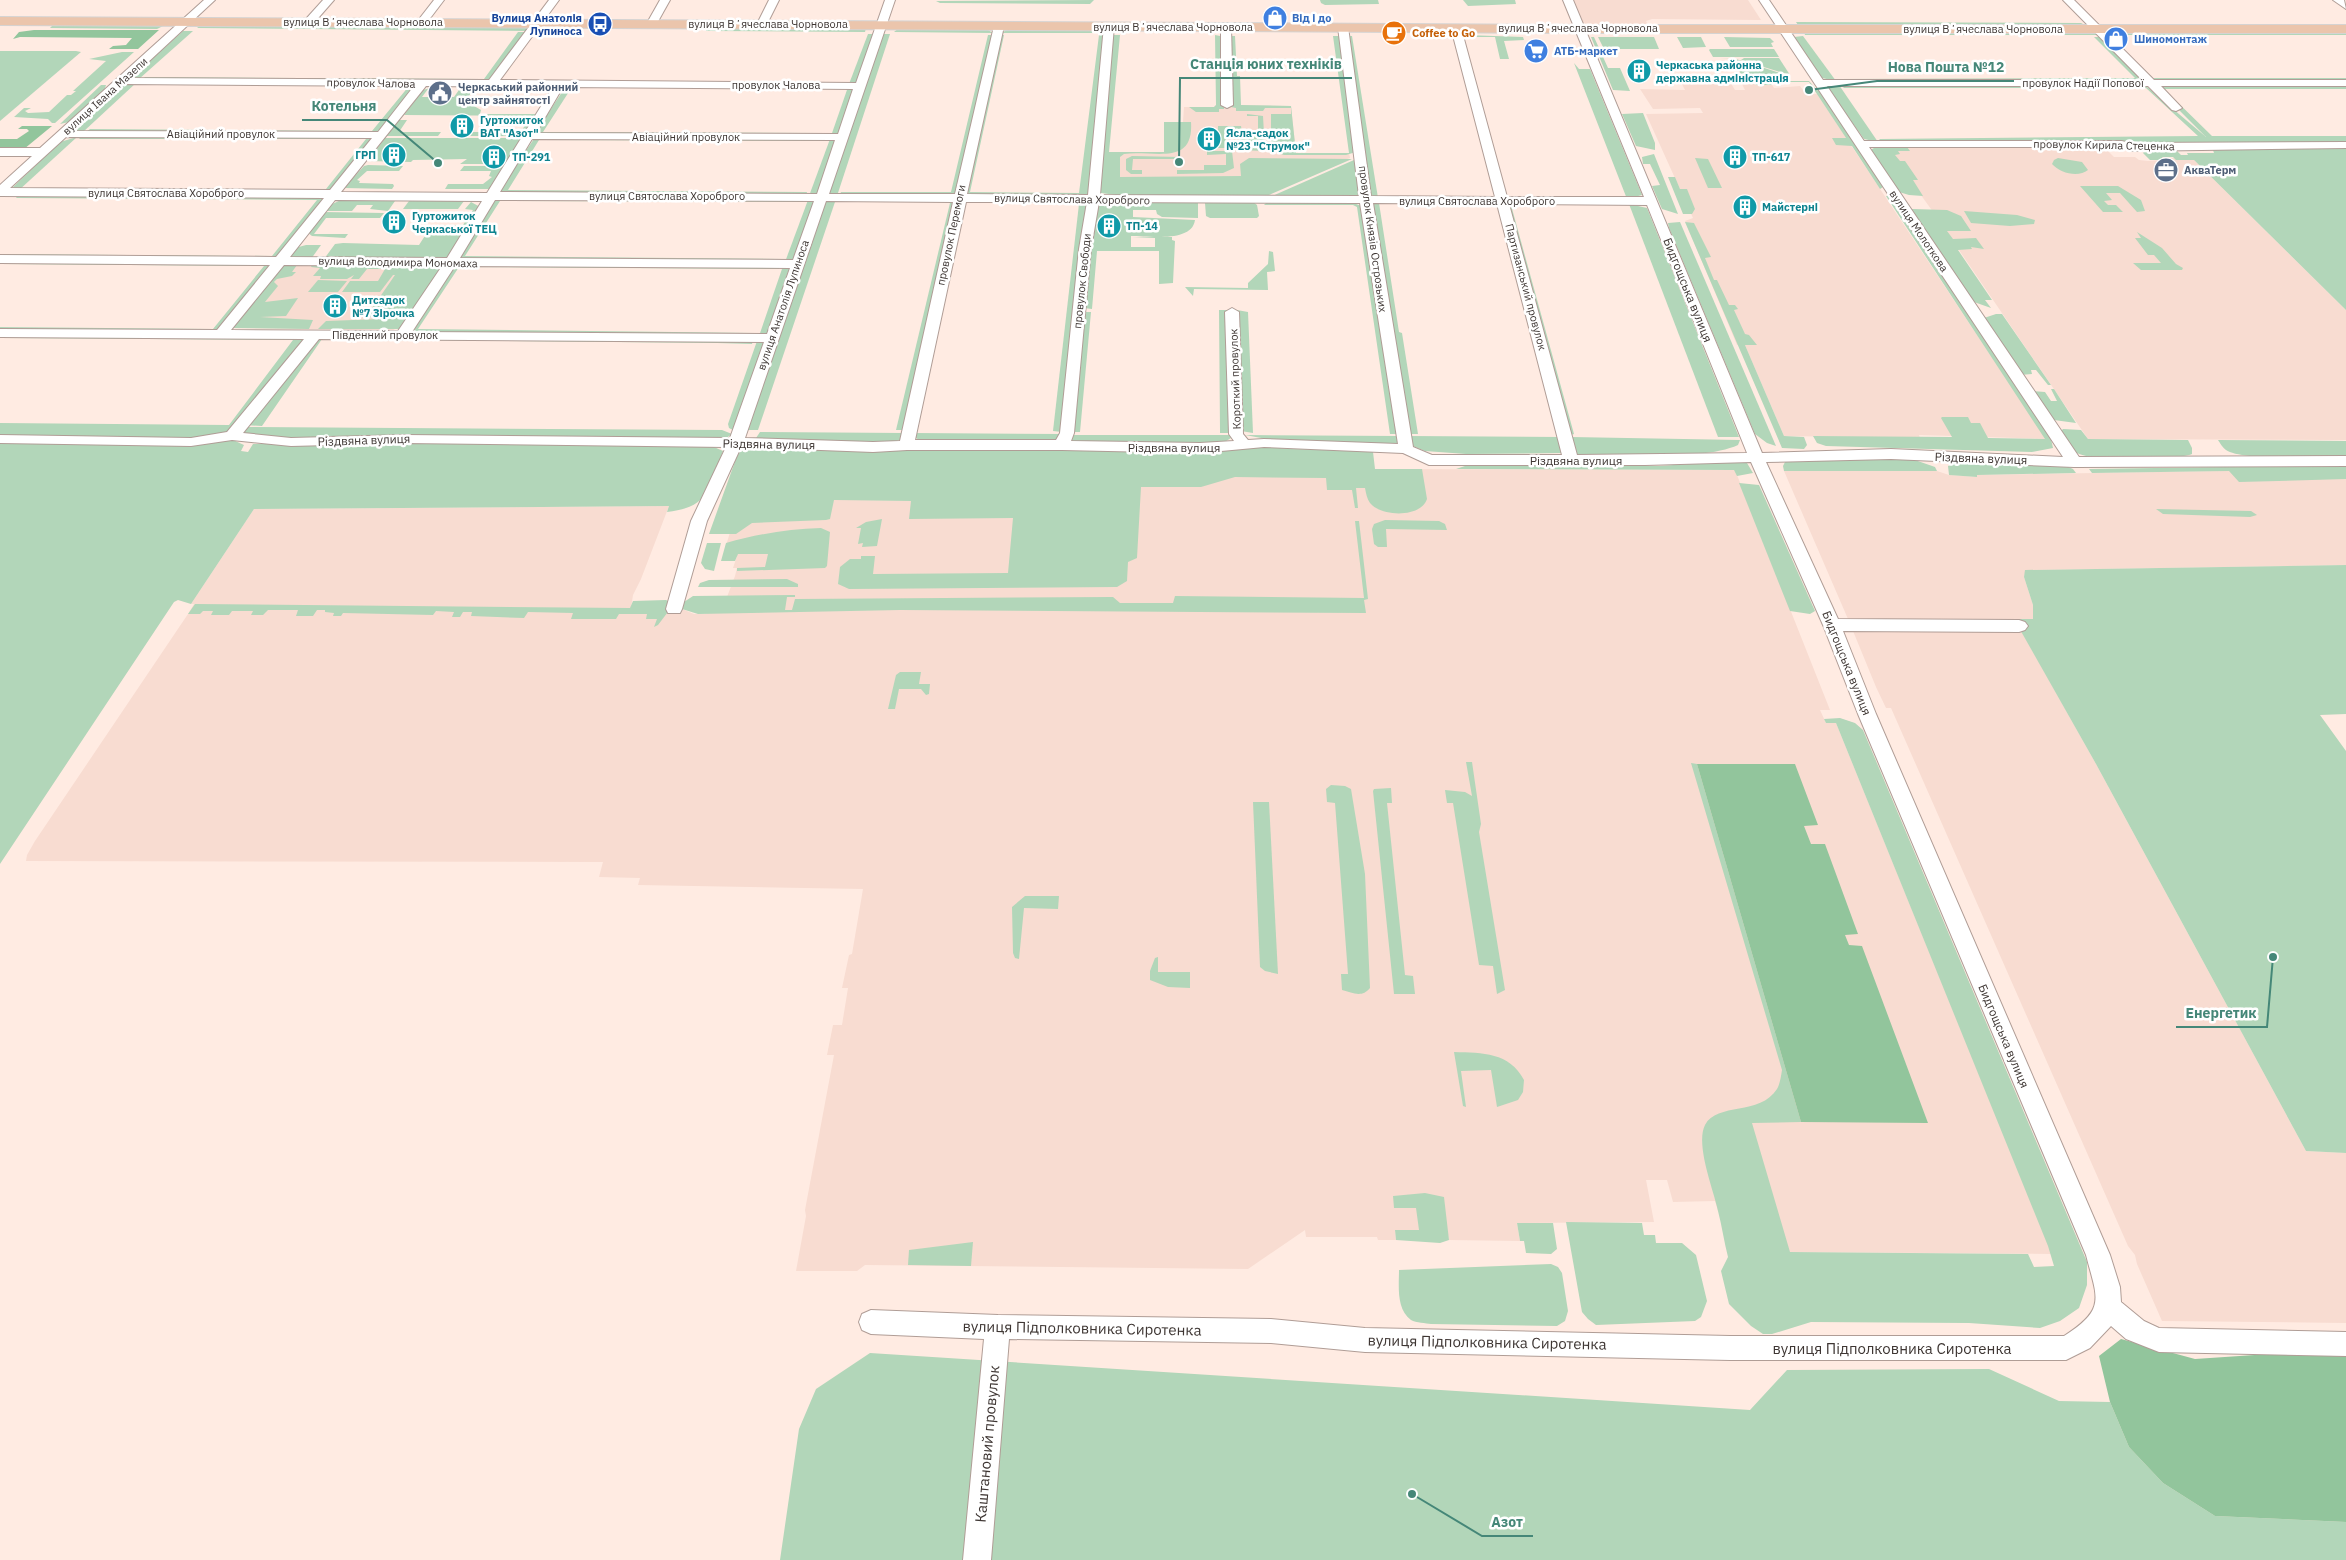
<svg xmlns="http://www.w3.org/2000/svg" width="2346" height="1560" viewBox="0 0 2346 1560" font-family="'IBM Plex Sans',sans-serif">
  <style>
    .built { fill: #f8dcd1 }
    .green { fill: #b2d6b9 }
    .forest { fill: #92c59c }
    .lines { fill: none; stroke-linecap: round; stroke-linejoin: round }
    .minor-casing { stroke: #b09d96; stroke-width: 2 }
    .major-casing { stroke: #d5d3d2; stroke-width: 2 }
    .minor { fill: #fff; fill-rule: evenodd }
    .major { fill: #ebc5ac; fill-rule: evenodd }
    .labels { text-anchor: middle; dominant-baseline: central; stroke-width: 5; stroke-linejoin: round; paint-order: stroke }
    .far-transit-label { font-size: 11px; font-weight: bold; fill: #164399; stroke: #fff; text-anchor: end }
    .far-shop-label { font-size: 11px; font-weight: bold; fill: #366cbe; stroke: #fff; text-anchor: start }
    .far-street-label { font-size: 11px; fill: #3e3633; stroke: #fff }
    .far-food-label { font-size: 11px; font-weight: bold; fill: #c56008; stroke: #fff; text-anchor: start }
    .far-culture-label { font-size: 11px; font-weight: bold; fill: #0d838f; stroke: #fff; text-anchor: start }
    .far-service-label { font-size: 11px; font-weight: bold; fill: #4e5e75; stroke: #fff; text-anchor: start }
    .street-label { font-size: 12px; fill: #3e3633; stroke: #fff }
    .near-street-label { font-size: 15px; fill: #3e3633; stroke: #fff }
    .leader { fill: none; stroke: #458778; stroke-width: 2 }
    .callout-dot { fill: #458778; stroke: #fff; stroke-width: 2 }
    .callout-label { font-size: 14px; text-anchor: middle; font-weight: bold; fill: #458778; stroke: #fff; stroke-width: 5; stroke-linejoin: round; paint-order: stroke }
  </style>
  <rect width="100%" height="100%" fill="#ffebe2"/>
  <g class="built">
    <polygon points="1572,0 1748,0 1761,20 1652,19 1646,21 1648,25 1593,25 1582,23"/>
    <polygon points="1681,82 1730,82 1735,90 1745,90 1742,84 1770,82 1774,88 1800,86 1806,94 1817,94 2046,439 1919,435 1920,438 1784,436 1745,345 1737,345 1685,221 1693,218 1646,114 1703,113 1700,108 1653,109 1640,89 1685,90"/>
    <polygon points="1216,105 1291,106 1296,153 1349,153 1350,158 1255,193 1105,193 1109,152 1164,152 1164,122 1183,122 1184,107 1214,107"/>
    <polygon points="2103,146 2114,157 2135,157 2139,160 2148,161 2163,160 2161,157 2194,160 2346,310 2346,440 2088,439 1931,209 1886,147"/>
    <polygon points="288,265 435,266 394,330 238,328"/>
    <polygon points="987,468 1735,470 1830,710 1820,710 1826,723 1836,723 2052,1254 1790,1252 1718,1211 1715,1201 1673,1202 1667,1180 1646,1180 1654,1222 1517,1223 1520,1241 1449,1240 1447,1230 1395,1230 1396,1240 1378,1240 1377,1237 1306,1237 1305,1230 1248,1269 865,1265 857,1271 796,1271 806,1216 805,1210 834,1055 827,1055 833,1025 842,1025 848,988 842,988 849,955 852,954 863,889 638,885 640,878 599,877 603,862 26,861 27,855 35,841 188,614 194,604 191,604 254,509 669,506 641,579 633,595 631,608 682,609 694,614 706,614 727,597 735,576 737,568 733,568 737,556 725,549 740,499 987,501"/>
    <polygon points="2346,469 2346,565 2026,570 2024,577 2033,605 2033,619 1913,620 1848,619 1784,471 1937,471 1949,475 1977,477 1977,475"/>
    <polygon points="1853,631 2022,632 2096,764 2306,1151 2346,1153 2346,1323 2162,1321 2137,1264 2135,1255 2128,1246 1891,708 1886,708 1876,687"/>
  </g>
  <g class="green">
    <polygon points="1094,0 1090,4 940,3 936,1"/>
    <polygon points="1320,0 1378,0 1379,4 1325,5 1321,3"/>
    <polygon points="1463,0 1515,0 1516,4 1468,6"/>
    <polygon points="1796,22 2081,23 2083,24 1798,25"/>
    <polygon points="86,24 165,25 157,29 50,28 52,26 84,26"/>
    <polygon points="201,25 526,27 527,29 527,31 197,28"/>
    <polygon points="721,27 866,28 865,32 706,31 706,29 720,29"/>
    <polygon points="899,28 988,30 993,33 894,32"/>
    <polygon points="1007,30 1097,30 1104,33 1001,33"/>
    <polygon points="183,31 193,31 139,79 132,77"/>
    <polygon points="518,32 526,32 488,81 142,80 145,77 484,79"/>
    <polygon points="1804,32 2095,32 2099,35 1805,35"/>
    <polygon points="2104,32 2346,32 2346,35 2107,35"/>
    <polygon points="868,34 873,34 857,82 849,84"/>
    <polygon points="883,34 890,34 837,196 828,193"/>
    <polygon points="988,35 993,35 958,192 954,195 839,196 841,192 951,192"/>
    <polygon points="1000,35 1004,35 970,192 1079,193 1099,35 1104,35 1090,192 1087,196 966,196"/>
    <path d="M 1112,35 L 1120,35 L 1109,152 L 1164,152 L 1164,122 L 1191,122 C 1194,167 1154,150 1124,154 L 1120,157 L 1120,177 L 1241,176 L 1240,164 L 1249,158 L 1352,159 L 1269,195 L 1217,195 L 1146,199 L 1101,193 L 1097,190 Z"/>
    <polygon points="1215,35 1220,36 1222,38 1224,109 1219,109 1219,112 1196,112 1189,107 1214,107 1216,105"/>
    <polygon points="1465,35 1523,37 1524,40 1504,41 1509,59 1500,59 1495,37 1466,37"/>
    <polygon points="1231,36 1235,36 1237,76 1240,76 1241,105 1291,106 1296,153 1349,153 1333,36 1340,36 1356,152 1346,155 1284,155 1271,151 1271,114 1291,114 1291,108 1265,108 1263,111 1236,111 1236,108 1231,107 1230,105 1233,105"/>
    <polygon points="1349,36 1352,36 1378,198 1369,194"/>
    <polygon points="1803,36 1836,81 1822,78 1794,37"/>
    <polygon points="1591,37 1594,37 1608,68 1620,68 1630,91 1613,90"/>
    <polygon points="1598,37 1654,37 1659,49 1604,49"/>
    <polygon points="1677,37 1701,37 1706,47 1683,48"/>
    <polygon points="1724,37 1770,38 1774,42 1771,43 1773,47 1730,47"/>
    <polygon points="2094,37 2101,37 2143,79 2142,81 1839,82 1837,79 2135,78"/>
    <polygon points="2114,41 2153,78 2346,78 2346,82 2152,81"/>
    <polygon points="1710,49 1774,49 1779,57 1713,57 1709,50"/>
    <polygon points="0,51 76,51 81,52 0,121"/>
    <polygon points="122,52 134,52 55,123 52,123 48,119 14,117 24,108 31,108 25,111 28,113 49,112 67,95 71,95 76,91 73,91 106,61 89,59"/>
    <polygon points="1720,58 1736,59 1789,76 1751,77 1749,74 1741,74 1732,59"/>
    <polygon points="1744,58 1779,58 1790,75 1741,60"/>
    <polygon points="1574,63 1579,69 1590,69 1642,195 1627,199"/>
    <polygon points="1754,81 1809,81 1817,90 1820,91 1883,187 1880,189 1852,146 1836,145 1832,138 1846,138 1809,82 1770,82 1772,85 1756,85"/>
    <polygon points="136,83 83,132 75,131 122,86"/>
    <polygon points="139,83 411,84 415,87 380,130 368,134 86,132 90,129 372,131 409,86 138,84"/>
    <polygon points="101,85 106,85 104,91 69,122 60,124"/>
    <polygon points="1839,85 1878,142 1864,139 1827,87"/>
    <polygon points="1841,85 2146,86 2206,137 2157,88 2157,85 2346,85 2346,89 2164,89 2212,136 2346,136 2346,143 1882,142 1879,139 2198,136 2146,88 1844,88"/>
    <polygon points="566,86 572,87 543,132 829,133 828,136 539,133 537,130"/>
    <polygon points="434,87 428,89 422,97 454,97 461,87 487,87 485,89 474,89 463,104 474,104 474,106 481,110 480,114 536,114 534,116 404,115 423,90"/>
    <polygon points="848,87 855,88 839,133 831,136"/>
    <polygon points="1643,113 1655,143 1655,150 1636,146 1622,114"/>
    <polygon points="1247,114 1263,116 1265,151 1241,150 1240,135 1226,136 1226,148 1207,148 1207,146 1218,146 1218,126 1241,126 1242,133 1258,133 1258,116 1247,116"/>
    <polygon points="498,118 533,119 523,136 470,136 473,132 521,132 528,120"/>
    <polygon points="399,120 407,120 399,132 441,132 438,136 386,136"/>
    <polygon points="77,137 18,191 11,189 60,142"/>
    <polygon points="81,137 372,138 373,139 333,189 326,189 366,139 79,139"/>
    <polygon points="385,138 525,138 509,164 460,164 467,159 413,160 411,162 368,161"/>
    <polygon points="534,139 827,139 826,141 539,140 508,190 807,192 806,196 500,192 498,191"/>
    <polygon points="830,139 836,141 817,194 809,196"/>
    <polygon points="1878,146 1907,147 1910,151 1898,151 1900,154 1895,155 1900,161 1905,161 1918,180 1913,180 1923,196 1909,195 1899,192 1872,151 1872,149"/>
    <polygon points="2346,147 2346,310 2194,160 2176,160 2173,157 2162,157 2164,160 2150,160 2143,153 2145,151 2176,150 2181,155 2188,155 2187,153 2214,153 2213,150 2217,148"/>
    <polygon points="1207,151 1232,151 1234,168 1223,173 1177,174 1177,170 1204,170 1204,165 1226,165 1226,154 1207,155"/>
    <polygon points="1654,154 1678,214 1662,209 1652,186 1660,185 1650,164 1643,164 1642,157"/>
    <polygon points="1132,156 1181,157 1181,159 1133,159 1132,170 1142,170 1142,174 1131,174 1126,170 1126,159"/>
    <polygon points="1695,158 1708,159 1722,188 1708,188"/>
    <path d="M 2058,158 L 2082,162 L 2088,170 C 2078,178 2060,173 2052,164 L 2054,160 Z"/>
    <polygon points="1354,160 1358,162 1362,197 1270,197"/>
    <polygon points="364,166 368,165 403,166 399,171 367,171 357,180 360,181 359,183 393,184 394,186 392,189 344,188"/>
    <polygon points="464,166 508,166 492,189 445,189 448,184 483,184 492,177 489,176 491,171 460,171"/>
    <polygon points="1668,177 1675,177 1680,189 1687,189 1695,209 1692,214 1683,214"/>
    <polygon points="2080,186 2118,186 2141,200 2145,211 2137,212 2120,193 2106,193 2112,200 2104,201 2108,205 2116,205 2123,212 2103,212"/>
    <polygon points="19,194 323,197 324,199 277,258 0,257 0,254 272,256 317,200 16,198"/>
    <polygon points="1886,196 1889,196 2051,439 2053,448 2032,452 1826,446 1817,443 1813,436 1952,437 1941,418 1942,417 1968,417 1971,423 1980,423 1988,438 2045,439"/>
    <polygon points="804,199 803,202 500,201 465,256 783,259 781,262 457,258 492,202 496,200"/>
    <polygon points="830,199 836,199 758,430 747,430 825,202"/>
    <polygon points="341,200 395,201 388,211 370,209 373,205 357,205 352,211 324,211 330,205"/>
    <polygon points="808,200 814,201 793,261 785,262"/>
    <path d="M 1132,200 L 1198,203 L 1198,218 L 1162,217 L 1157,214 L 1156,210 L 1133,210 L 1133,217 L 1195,220 C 1192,243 1148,236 1131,236 L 1131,247 L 1155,247 L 1155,238 L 1132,237 L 1172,237 L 1172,240 L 1175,241 L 1173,283 L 1159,284 L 1159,251 L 1097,251 L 1092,309 L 1084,308 L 1094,209 L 1102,201 Z"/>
    <polygon points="409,201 464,201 458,209 403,209"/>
    <polygon points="1268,201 1351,202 1364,207 1398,434 1390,434 1357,207 1353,205 1264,205"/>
    <polygon points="471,202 482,208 450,258 446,260 324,259 335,244 343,243 419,245 432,225 463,225 473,210 465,209"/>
    <polygon points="1253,202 1257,205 1259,216 1257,218 1210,218 1206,216 1205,203"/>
    <polygon points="950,203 955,203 906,430 896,430"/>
    <polygon points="1088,203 1062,432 1053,431 1079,204"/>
    <polygon points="1379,203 1399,332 1402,333 1418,434 1408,434 1372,204"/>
    <polygon points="1629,204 1647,208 1739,437 1718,437"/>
    <polygon points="1511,205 1574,434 1571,435 1509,208"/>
    <polygon points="1912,209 1947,210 1961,216 1971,231 1947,231 1953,239 1976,238 1984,249 1971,247 1972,249 1958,250 1992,300 1985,300 1991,308 1974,302 1911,212"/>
    <polygon points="1964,211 2017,215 2035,220 2034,224 2010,226 1971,223"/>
    <polygon points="323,212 384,213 380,218 326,218 314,234 348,234 345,238 312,236 307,232"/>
    <polygon points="1680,222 1776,446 1767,443 1755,434 1669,228 1668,223"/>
    <polygon points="1685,222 1694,223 1711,257 1705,258 1714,280 1717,280 1729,305 1735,305 1738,309 1734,310 1745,334 1749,335 1757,345 1745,345 1784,436 1804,437 1807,445 1804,449 1782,448"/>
    <polygon points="2137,232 2162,248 2176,264 2183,268 2182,270 2141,270 2133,263 2161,263 2154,255 2148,255 2135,238 2141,238"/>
    <polygon points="306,245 321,245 311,259 288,259 295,248"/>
    <polygon points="1269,251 1273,252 1275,271 1267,272 1268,290 1194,289 1193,296 1185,287 1248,288 1248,283 1268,264"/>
    <polygon points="0,261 271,265 220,328 217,330 0,330 0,327 213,329 264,266 0,264"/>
    <polygon points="282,264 443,265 401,329 318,329 326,321 381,319 382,317 366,317 395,275 393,275 380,292 342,292 350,281 378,281 385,269 367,269 359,279 351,279 354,275 347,279 320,279 321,276 313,276 320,268 311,267 312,265 297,265 292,272 296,272 292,276 277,279 274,282 278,286 265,302 298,298 286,316 260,317 313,320 309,329 232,328"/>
    <polygon points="455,265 780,266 779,269 459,267 418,329 756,333 755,336 416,332 411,327"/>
    <polygon points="783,266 789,269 767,334 759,336"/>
    <polygon points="318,280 347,281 338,292 308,292"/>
    <polygon points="1219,310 1228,310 1231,433 1220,433 1220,431"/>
    <polygon points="1237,310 1248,312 1253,433 1241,431"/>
    <polygon points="1086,312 1091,312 1080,432 1072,432 1082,314"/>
    <polygon points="1996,314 2002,314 2051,385 2048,385 2036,370 2031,370 2032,374 2020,375 1984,318"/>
    <polygon points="0,335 301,337 304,339 232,431 205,438 0,436 0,423 229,425 293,340 0,338"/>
    <polygon points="319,337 753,340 752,344 717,343 322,339 262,426 245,425"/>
    <polygon points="757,341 764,343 735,431 729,428 728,424"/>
    <polygon points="2051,389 2054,389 2076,423 2054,420 2031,391 2045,392 2051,401 2057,401"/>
    <polygon points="244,427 722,430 732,434 725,439 575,438 553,436 321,440 248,436 242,433"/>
    <path d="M 2063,429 L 2081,430 L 2088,439 L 2188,440 L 2192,448 L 2192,454 C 2174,461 2094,462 2077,453 C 2069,449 2065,439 2060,432 Z"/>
    <polygon points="760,432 905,433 901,440 883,444 756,438"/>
    <polygon points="913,433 1062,434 1058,439 1052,442 921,442 914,436"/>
    <polygon points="1071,435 1230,435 1231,438 1223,443 1213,445 1073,442 1070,440"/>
    <polygon points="1245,435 1399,436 1399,442 1397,445 1277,441"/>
    <polygon points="1408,436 1562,437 1564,453 1466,454 1425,451 1413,446"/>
    <path d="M 1571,437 L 1740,440 L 1738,445 C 1703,461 1618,455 1577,455 L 1573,448 Z"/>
    <path d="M 233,440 L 244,445 L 241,451 L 248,452 L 253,444 L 345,444 L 410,441 L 714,447 L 723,451 C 709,487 711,507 667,512 L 669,506 L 254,509 L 191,604 L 178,600 L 174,602 L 0,864 L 0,442 Z"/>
    <path d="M 2218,440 L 2346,441 L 2346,455 C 2325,458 2241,461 2226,450 C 2223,448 2220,443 2218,440 Z"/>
    <path d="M 752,446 L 1262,446 L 1289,449 L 1388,451 L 1397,452 L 1373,452 L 1375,469 L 1422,469 L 1427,499 C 1421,518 1381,517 1370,503 C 1367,499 1366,493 1365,488 L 1356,488 L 1358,508 L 1355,508 L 1352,490 L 1327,490 L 1326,478 L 1235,477 L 1201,487 L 1141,487 L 1137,558 L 1128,562 L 1127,581 L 1117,587 L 849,589 L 838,584 L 840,567 L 850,559 L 861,559 L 861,556 L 875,556 L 873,574 L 1008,573 L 1013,518 L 909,519 L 911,501 L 834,500 L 830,519 L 826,520 L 752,523 L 736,534 L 709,534 L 737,456 L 740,452 Z"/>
    <polygon points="1912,459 1935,467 1937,471 1784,471 1783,466 1785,462 1790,460"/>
    <polygon points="1960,461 2066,466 2073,469 2076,473 1977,475 1977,477 1949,475 1948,466"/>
    <polygon points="1719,462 1747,463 1753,473 1737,476 1734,470 1456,469 1468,465 1659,466"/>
    <polygon points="2346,465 2346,479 2239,482 2229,471 2092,473 2089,469"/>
    <polygon points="1739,483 1759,485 1815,611 1810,614 1790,611"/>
    <polygon points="2156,509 2251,511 2257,515 2250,517 2163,514"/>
    <polygon points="882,519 877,546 862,547 863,543 858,544 861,528 856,528 866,522"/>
    <polygon points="1385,520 1439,521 1445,524 1447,530 1386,529 1387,547 1378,547 1374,544 1372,529 1374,524"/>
    <polygon points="1355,521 1359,521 1368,599 1364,600 1366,613 900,610 698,614 682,609 684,602 693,596 795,595 795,597 787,597 785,610 792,610 795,599 1113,597 1120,603 1173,603 1175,596 1364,598"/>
    <path d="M 821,528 L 830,532 L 827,566 L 825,568 L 737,571 L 737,568 L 765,567 L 768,554 L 738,554 L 735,561 L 721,561 L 726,543 C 758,534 788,529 821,528 Z"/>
    <polygon points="707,543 721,543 714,571 705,569 701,563"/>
    <polygon points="2346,565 2346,714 2320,715 2346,751 2346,1153 2306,1151 2096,764 2014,619 2033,619 2033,605 2024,577 2025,570"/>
    <polygon points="787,579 798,584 798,587 698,587 700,583 709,580"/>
    <polygon points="666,600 670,602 671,608 658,625 654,627 657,619 646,619 647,614 619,614 616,619 571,619 573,613 528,612 524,618 471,616 472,612 463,612 460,617 452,617 454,612 436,611 433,615 343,613 341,616 333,616 334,613 325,612 325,610 317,610 313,616 296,616 298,610 268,610 263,615 251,615 253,611 232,611 229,615 211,615 213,611 203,611 200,614 188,614 195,604 630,608 633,601"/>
    <polygon points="900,672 921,672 919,684 930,684 929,694 926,695 921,689 899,689 895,709 888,709 896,675"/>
    <path d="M 1840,718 L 1855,723 L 1863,730 L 2087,1262 L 2087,1285 L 2079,1308 L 2060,1321 L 2040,1328 L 1969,1323 L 1811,1322 L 1772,1334 L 1763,1334 L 1751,1326 L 1729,1304 L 1721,1271 L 1728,1257 C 1724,1242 1722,1226 1718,1211 C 1714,1191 1695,1145 1705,1125 C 1717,1102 1760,1116 1777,1089 C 1780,1084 1781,1076 1782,1070 L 1691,763 L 1697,764 L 1801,1122 L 1752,1123 L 1790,1252 L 2028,1254 L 2034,1267 L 2054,1266 L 2048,1246 L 1836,723 L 1826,723 L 1824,719 Z"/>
    <polygon points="1466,762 1472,762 1481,824 1479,832 1505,990 1497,994 1493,966 1479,965 1453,803 1447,803 1445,790 1465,792 1472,796"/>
    <path d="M 1331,785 L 1345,786 L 1351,789 L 1365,874 L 1370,988 C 1362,998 1353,993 1342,990 L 1341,974 L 1348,974 L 1335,803 L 1327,802 L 1326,789 Z"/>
    <polygon points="1391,788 1392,803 1387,803 1405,975 1413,976 1415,994 1394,994 1373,791 1374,789"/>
    <polygon points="1253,802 1269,802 1278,974 1265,971 1260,967"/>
    <polygon points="1025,896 1059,896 1058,909 1024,908 1019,959 1015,958 1013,953 1012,907"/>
    <polygon points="1158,957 1158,972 1190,972 1190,988 1168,987 1150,980 1150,971 1155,958"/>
    <path d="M 1454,1052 C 1483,1053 1509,1052 1524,1080 L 1523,1092 L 1518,1100 L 1497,1107 L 1491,1070 L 1461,1071 L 1466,1107 L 1463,1106 Z"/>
    <polygon points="1425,1193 1444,1197 1449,1240 1440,1243 1396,1240 1395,1230 1419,1230 1416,1208 1394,1208 1393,1196"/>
    <polygon points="1566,1222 1642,1223 1644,1235 1655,1235 1656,1243 1682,1243 1696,1255 1707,1301 1701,1317 1695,1321 1596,1325 1588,1319 1582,1312"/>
    <polygon points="1517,1223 1553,1223 1557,1249 1551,1254 1526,1253 1524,1241 1520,1241"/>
    <polygon points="973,1242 971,1266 908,1265 909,1250"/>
    <path d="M 1551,1264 L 1558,1267 L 1562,1273 L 1568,1311 L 1565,1321 L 1557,1326 L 1431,1324 C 1426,1323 1416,1323 1411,1320 C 1396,1309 1399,1286 1399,1270 Z"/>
    <polygon points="870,1353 1750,1410 1787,1370 1989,1369 2059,1401 2110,1402 2129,1447 2163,1483 2215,1516 2346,1522 2346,1560 780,1560 799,1429 816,1389"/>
  </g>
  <g class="forest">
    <polygon points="34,30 159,30 138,49 109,49 113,46 126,45 132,38 20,37 13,39 19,32"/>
    <polygon points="22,126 52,126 24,149 0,149 0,139 17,139 29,131 27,129 18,129"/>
    <polygon points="1697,764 1795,764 1818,825 1804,826 1811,844 1825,844 1858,934 1845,935 1849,945 1862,946 1928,1123 1801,1122"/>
    <polygon points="2121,1339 2195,1359 2346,1349 2346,1522 2215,1516 2163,1483 2129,1447 2110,1402 2099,1356"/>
  </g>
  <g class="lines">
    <defs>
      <g id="minor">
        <path d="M 204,0 L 215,0 L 131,78 L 489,80 L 549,0 L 559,0 L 500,80 L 856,83 L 885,0 L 895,0 L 829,194 L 955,194 L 994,26 L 999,23 L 1004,26 L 967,194 L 1088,195 L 1104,26 L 1109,23 L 1114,26 L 1100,195 L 1359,196 L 1338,27 L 1343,24 L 1348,27 L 1371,196 L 1495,197 L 1451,28 L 1456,25 L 1461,28 L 1507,197 L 1644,197 L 1563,0 L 1573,0 L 1762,453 L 1891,449 L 2063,457 L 1759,0 L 1769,0 L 1823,80 L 2142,80 L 2063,0 L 2074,0 L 2154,80 L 2346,80 L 2346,86 L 2161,86 L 2182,108 L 2176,111 L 2172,110 L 2148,86 L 1827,86 L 1864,141 L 2121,141 L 2132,143 L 2346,142 L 2346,148 L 2132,151 L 2121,147 L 1869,147 L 2079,457 L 2346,456 L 2346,466 L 2074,467 L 1891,459 L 1766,462 L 1838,619 L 2019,620 L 2025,622 L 2028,626 L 2025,630 L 2019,632 L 1843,631 L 1876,714 L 2110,1255 L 2120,1287 L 2121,1302 L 2144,1321 L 2159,1328 L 2346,1332 L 2346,1356 L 2159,1352 L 2126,1339 L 2111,1326 L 2090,1348 L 2066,1360 L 1730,1360 L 1365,1352 L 1271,1343 L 1009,1339 L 991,1560 L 963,1560 L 984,1339 L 871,1334 L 862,1330 L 859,1322 L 862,1314 L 871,1310 L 998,1315 L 1271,1319 L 1365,1328 L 1730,1336 L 2064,1336 C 2107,1309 2097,1298 2086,1255 L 1858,714 L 1823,625 L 1751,462 L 1645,465 L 1429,465 L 1403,453 L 1264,447 L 1200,453 L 1062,450 L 907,450 L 873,452 L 741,447 L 707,521 L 682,609 L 680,613 L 668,613 L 666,609 L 691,521 L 726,447 L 406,443 L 291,446 L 232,440 L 191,446 L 0,443 L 0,435 L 191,438 L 227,432 L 304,339 L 0,337 L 0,329 L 217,330 L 270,265 L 0,263 L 0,255 L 276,257 L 324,198 L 0,196 L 0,185 L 32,156 L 0,156 L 0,148 L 40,148 ZM 124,84 L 414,86 L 378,132 L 73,131 ZM 426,86 L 553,87 L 487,193 L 341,192 ZM 563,87 L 853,89 L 838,134 L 536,133 ZM 66,137 L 372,138 L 330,190 L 10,188 ZM 532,139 L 835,140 L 817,194 L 500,192 ZM 335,200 L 482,201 L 447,258 L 290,257 ZM 495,200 L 814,201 L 793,260 L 460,258 ZM 826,201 L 953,202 L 900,441 L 873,442 L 745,438 ZM 966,202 L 1087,202 L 1079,249 L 1060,433 L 1056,440 L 915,440 ZM 1099,202 L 1360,203 L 1398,444 L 1264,439 L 1248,440 L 1243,434 L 1239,312 L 1232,308 L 1225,312 L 1229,434 L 1234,441 L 1200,443 L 1071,441 L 1074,433 L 1091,249 ZM 1373,203 L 1497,204 L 1562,455 L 1432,455 L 1413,447 ZM 1509,204 L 1647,205 L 1747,453 L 1577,455 ZM 284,265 L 442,266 L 398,331 L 231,330 ZM 455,266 L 790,268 L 767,334 L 412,332 ZM 319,339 L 764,342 L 730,438 L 406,435 L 291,438 L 243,433 Z"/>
        <polygon points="323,0 334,0 313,24 305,24 305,20"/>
        <polygon points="434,0 444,0 425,25 417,25 416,23"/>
        <polygon points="660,0 670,0 656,25 648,25 647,23"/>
        <polygon points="769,0 779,0 766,26 758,26 757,24"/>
        <polygon points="2333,0 2344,0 2346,9"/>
        <polygon points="1226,24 1231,27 1233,105 1227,108 1221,105 1221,27"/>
      </g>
      <polygon id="major" points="0,17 1597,25 2346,25 2346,33 1597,33 0,25"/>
    </defs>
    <use href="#minor" class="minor-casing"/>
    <use href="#major" class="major-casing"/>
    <use href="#minor" class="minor"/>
    <use href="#major" class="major"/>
  </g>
  <defs>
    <symbol id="shop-disc" viewBox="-11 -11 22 22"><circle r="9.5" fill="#3f7fe0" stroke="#fff"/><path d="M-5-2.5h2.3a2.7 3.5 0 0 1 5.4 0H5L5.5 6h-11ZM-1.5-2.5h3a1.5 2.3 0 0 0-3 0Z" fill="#fff"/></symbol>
    <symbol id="bus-disc" viewBox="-11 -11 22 22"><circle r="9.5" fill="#1a4fb4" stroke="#fff"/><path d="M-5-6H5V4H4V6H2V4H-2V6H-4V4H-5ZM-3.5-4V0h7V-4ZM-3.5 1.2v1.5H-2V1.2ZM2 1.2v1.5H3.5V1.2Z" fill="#fff"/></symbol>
    <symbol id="cafe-disc" viewBox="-11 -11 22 22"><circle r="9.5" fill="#e8710a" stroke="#fff"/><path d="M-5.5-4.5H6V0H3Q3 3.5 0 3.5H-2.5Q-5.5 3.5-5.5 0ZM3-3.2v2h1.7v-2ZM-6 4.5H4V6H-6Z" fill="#fff"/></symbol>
    <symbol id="supermarket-disc" viewBox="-11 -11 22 22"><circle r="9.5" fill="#3f7fe0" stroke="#fff"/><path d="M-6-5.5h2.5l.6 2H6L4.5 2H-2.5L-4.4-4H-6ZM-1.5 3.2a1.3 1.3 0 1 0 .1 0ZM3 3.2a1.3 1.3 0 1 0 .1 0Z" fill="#fff"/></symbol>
    <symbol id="building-disc" viewBox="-11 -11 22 22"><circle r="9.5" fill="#0f9aa8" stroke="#fff"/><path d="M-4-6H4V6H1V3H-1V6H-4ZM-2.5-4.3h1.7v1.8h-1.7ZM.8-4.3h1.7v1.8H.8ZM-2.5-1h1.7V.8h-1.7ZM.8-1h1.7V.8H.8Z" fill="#fff"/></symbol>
    <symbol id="civic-disc" viewBox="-11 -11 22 22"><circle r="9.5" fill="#5c6f8a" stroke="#fff"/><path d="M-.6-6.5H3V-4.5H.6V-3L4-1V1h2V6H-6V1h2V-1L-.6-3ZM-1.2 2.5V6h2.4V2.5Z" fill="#fff"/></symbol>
    <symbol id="office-disc" viewBox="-11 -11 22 22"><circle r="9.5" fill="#5c6f8a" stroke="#fff"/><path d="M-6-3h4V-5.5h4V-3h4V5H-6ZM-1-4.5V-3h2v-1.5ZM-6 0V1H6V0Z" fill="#fff"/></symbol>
  </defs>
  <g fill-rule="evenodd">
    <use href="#shop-disc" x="1261" y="4" width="28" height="28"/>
    <use href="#bus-disc" x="586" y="10" width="28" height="28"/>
    <use href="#cafe-disc" x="1380" y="19" width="28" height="28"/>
    <use href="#shop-disc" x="2102" y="25" width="28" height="28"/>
    <use href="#supermarket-disc" x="1522" y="37" width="28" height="28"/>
    <use href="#building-disc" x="1625" y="57" width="28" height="28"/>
    <use href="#civic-disc" x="426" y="79" width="28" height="28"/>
    <use href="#building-disc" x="448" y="112" width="28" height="28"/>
    <use href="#building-disc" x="1195" y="125" width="28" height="28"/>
    <use href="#building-disc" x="380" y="141" width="28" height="28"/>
    <use href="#building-disc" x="480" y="143" width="28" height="28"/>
    <use href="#building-disc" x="1721" y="143" width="28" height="28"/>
    <use href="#office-disc" x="2152" y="156" width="28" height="28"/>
    <use href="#building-disc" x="1731" y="193" width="28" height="28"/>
    <use href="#building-disc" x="380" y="208" width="28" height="28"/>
    <use href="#building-disc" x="1095" y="212" width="28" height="28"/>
    <use href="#building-disc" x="321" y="292" width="28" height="28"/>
  </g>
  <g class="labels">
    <g class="far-transit-label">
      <text x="582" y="18">Вулиця Анатолія<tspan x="582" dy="13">Лупиноса</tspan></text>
    </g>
    <g class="far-shop-label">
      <text x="1292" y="18">Від і до</text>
      <text x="2134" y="39">Шиномонтаж</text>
      <text x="1554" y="51">АТБ-маркет</text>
    </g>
    <g class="far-street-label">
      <text x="363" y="22">вулиця Вʼячеслава Чорновола</text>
      <text x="768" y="24">вулиця Вʼячеслава Чорновола</text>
      <text x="1173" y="27">вулиця Вʼячеслава Чорновола</text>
      <text x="1578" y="28">вулиця Вʼячеслава Чорновола</text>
      <text x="1983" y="29">вулиця Вʼячеслава Чорновола</text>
      <text transform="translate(371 83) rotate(1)">провулок Чалова</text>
      <text x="2083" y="83">провулок Надії Попової</text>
      <text x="776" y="85">провулок Чалова</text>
      <text transform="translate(105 96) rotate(-42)">вулиця Івана Мазепи</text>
      <text x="221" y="134">Авіаційний провулок</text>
      <text x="686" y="137">Авіаційний провулок</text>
      <text transform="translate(2104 145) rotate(1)">провулок Кирила Стеценка</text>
      <text x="166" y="193">вулиця Святослава Хороброго</text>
      <text x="667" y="196">вулиця Святослава Хороброго</text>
      <text transform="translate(1072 199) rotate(1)">вулиця Святослава Хороброго</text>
      <text x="1477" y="201">вулиця Святослава Хороброго</text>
      <text transform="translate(1919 231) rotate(56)">вулиця Молоткова</text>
      <text transform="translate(951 235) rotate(-78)">провулок Перемоги</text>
      <text transform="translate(1373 239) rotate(82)">провулок Князів Острозьких</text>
      <text transform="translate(398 262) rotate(1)">вулиця Володимира Мономаха</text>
      <text transform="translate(1082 281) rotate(-84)">провулок Свободи</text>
      <text transform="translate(1526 287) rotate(75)">Партизанський провулок</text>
      <text transform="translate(783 305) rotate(-71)">вулиця Анатолія Лупиноса</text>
      <text x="385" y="335">Південний провулок</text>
      <text transform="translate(1235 379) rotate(-92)">Короткий провулок</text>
    </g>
    <g class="far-food-label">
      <text x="1412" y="33">Coffee to Go</text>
    </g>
    <g class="far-culture-label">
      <text x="1656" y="65">Черкаська районна<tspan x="1656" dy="13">державна адміністрація</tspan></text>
      <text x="480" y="120">Гуртожиток<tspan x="480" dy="13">ВАТ "Азот"</tspan></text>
      <text x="1226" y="133">Ясла-садок<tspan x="1226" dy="13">№23 "Струмок"</tspan></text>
      <text x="376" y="155" text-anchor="end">ГРП</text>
      <text x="512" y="157">ТП-291</text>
      <text x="1752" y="157">ТП-617</text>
      <text x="1762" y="207">Майстерні</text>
      <text x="412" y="216">Гуртожиток<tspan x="412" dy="13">Черкаської ТЕЦ</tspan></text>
      <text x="1126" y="226">ТП-14</text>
      <text x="352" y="300">Дитсадок<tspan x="352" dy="13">№7 Зірочка</tspan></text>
    </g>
    <g class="far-service-label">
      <text x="458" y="87">Черкаський районний<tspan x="458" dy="13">центр зайнятості</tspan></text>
      <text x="2184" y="170">АкваТерм</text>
    </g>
    <g class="street-label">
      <text transform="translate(1688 290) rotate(68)">Бидгощська вулиця</text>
      <text transform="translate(364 440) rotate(-2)">Різдвяна вулиця</text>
      <text transform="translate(769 444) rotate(1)">Різдвяна вулиця</text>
      <text x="1174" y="447">Різдвяна вулиця</text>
      <text transform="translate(1981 458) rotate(2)">Різдвяна вулиця</text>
      <text x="1576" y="460">Різдвяна вулиця</text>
      <text transform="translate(1847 663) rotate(68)">Бидгощська вулиця</text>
      <text transform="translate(2004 1036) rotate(67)">Бидгощська вулиця</text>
    </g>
    <g class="near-street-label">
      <text transform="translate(1082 1328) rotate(1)">вулиця Підполковника Сиротенка</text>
      <text transform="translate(1487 1342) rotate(1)">вулиця Підполковника Сиротенка</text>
      <text x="1892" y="1348">вулиця Підполковника Сиротенка</text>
      <text transform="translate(987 1444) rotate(-85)">Каштановий провулок</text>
    </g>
  </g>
  <path class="leader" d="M1179 162L1180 78H1352M1809 90L1877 81H2014M438 163L387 120H302M2273 957L2267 1027H2176M1412 1494L1482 1536H1533"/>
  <g class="callout-dot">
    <circle cx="1179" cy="162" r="5"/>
    <circle cx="1809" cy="90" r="5"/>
    <circle cx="438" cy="163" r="5"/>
    <circle cx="2273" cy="957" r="5"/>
    <circle cx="1412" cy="1494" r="5"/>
  </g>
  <g class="callout-label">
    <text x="1266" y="69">Станція юних техніків</text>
    <text x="1946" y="72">Нова Пошта №12</text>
    <text x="344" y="111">Котельня</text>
    <text x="2221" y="1018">Енергетик</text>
    <text x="1507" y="1527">Азот</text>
  </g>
</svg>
